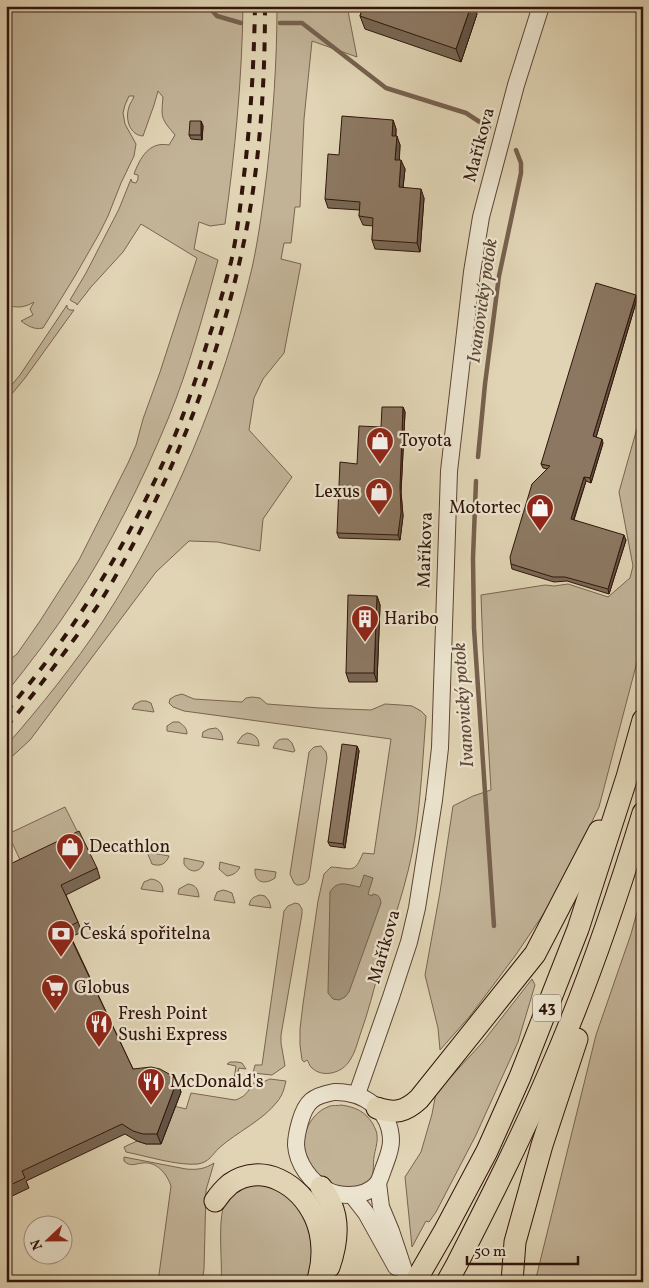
<svg xmlns="http://www.w3.org/2000/svg" width="649" height="1288" viewBox="0 0 649 1288" font-family="Vollkorn,serif">
  <style>
    .green { fill: #c2b397; stroke: #7a6450 }
    .water { fill: #a4937a; stroke: #76604d }
    .lines { fill: none; stroke-linecap: round; stroke-linejoin: round }
    .stream { stroke: #76604d; stroke-width: 4.5 }
    .tertiary-casing { stroke: #5d4434; stroke-width: 18 }
    .trunk-casing { stroke: #31140a; stroke-width: 23 }
    .tertiary { stroke: #ebe3ce; stroke-width: 16 }
    .trunk { stroke: #e0d4b4; stroke-width: 21 }
    .rail { stroke: #31140a; stroke-width: 4; stroke-dasharray: 9 9; stroke-linecap: butt }
    .wall { fill: #786754; stroke: #31140a }
    .shaded-wall { fill: #625445; stroke: #31140a }
    .building { fill: #8c7862; stroke: #31140a }
    .labels { text-anchor: middle; dominant-baseline: central; stroke-width: 4.5; stroke-linejoin: round; paint-order: stroke }
    .shield { fill: #ebe3ce; stroke: #695245; stroke-width: 1 }
    .shield-label { font-size: 16px; font-weight: bold; fill: #31140a }
    .street-label { font-size: 18px; fill: #31140a; stroke: #ebe3ce }
    .poi-label { font-size: 18px; fill: #31140a; stroke: #ebe3ce; text-anchor: start }
    .water-label { font-size: 19px; font-style: italic; fill: #5f4737; stroke: #ebe3ce }
  </style>
  <rect width="100%" height="100%" fill="#e0d4b4"/>
  <filter id="stains"><feTurbulence type="fractalNoise" baseFrequency=".004" numOctaves="4"/><feColorMatrix values="0 0 0 0 .2 0 0 0 0 .09 0 0 0 0 .02 0 0 0 .5 -.17"/></filter>
  <radialGradient id="worn" r=".72"><stop offset=".6" stop-color="#630" stop-opacity="0"/><stop offset="1" stop-color="#630" stop-opacity=".3"/></radialGradient>
  <g class="green">
    <path d="M 6,6 L 243,6 C 242,79 235,152 225,224 L 210,226 L 199,222 L 194,249 L 218,260 C 204,313 189,368 168,419 C 142,482 111,544 74,601 C 53,633 30,663 6,693 L 6,663 L 17,654 L 40,621 L 79,560 L 128,463 L 136,445 L 143,419 L 160,372 L 197,258 L 141,224 L 123,252 L 91,287 L 77,305 L 77,304 L 70,300 L 86,273 L 119,209 L 131,179 L 132,182 L 136,183 L 138,179 L 138,175 L 134,174 C 140,158 149,141 169,145 L 175,135 C 161,118 161,119 163,97 L 158,91 L 154,105 L 143,136 C 129,135 125,118 129,107 C 130,103 133,100 134,96 L 129,96 L 125,105 L 123,113 L 125,124 L 136,144 L 134,156 L 121,183 L 108,216 L 99,234 L 75,276 L 43,328 C 34,330 28,326 21,321 L 33,315 L 30,309 L 34,302 C 24,308 17,308 6,305 Z"/>
    <path d="M 277,6 L 347,6 L 357,57 L 312,41 L 304,119 L 300,207 L 295,207 L 291,243 L 284,243 L 281,259 L 301,264 L 284,353 L 263,379 L 254,398 L 249,430 L 292,477 L 263,519 L 260,551 L 218,542 L 189,541 L 156,572 L 30,740 L 6,762 L 6,746 C 41,706 74,665 103,621 C 172,514 223,392 252,268 C 259,236 263,204 267,172 C 273,117 277,62 277,6 Z"/>
    <polygon points="67,305 67,308 70,310 74,310 25,378 6,401 6,392 20,375"/>
    <polygon points="643,407 643,639 599,807 557,894 515,956 470,1016 440,1050 438,1028 425,975 440,892 453,806 473,796 491,790 483,651 481,595 545,585 554,586 568,584 608,597 630,578 633,566 619,492"/>
    <path d="M 182,694 L 194,699 L 242,702 L 246,698 L 252,697 L 260,698 L 267,704 L 320,708 L 371,710 L 385,704 L 401,705 L 412,706 L 421,711 L 426,716 C 423,756 421,797 415,837 C 408,882 392,923 380,966 C 374,989 368,1013 360,1035 C 357,1044 355,1053 350,1060 C 343,1073 322,1079 311,1067 C 309,1065 309,1062 307,1060 L 304,1062 L 302,1060 L 300,1045 L 300,1029 L 303,1004 L 318,901 L 324,874 L 331,867 C 352,868 354,875 363,853 L 374,854 L 391,739 L 184,711 L 173,707 L 169,703 L 170,699 L 175,696 Z"/>
    <polygon points="141,701 146,701 151,703 154,712 132,709 135,704"/>
    <path d="M 173,722 L 179,722 C 184,726 187,728 187,734 L 167,731 L 167,726 Z"/>
    <path d="M 216,728 C 221,731 222,734 223,740 L 202,737 L 203,732 L 209,729 Z"/>
    <path d="M 247,733 C 255,734 259,738 259,746 L 237,743 L 242,736 Z"/>
    <path d="M 282,739 L 288,739 L 292,743 L 295,751 L 293,752 L 273,748 C 275,743 277,740 282,739 Z"/>
    <path d="M 321,746 L 326,752 L 327,758 L 309,878 C 307,883 303,885 297,885 L 294,883 L 290,874 L 309,752 L 314,747 Z"/>
    <polygon points="65,807 80,837 22,864 8,834"/>
    <path d="M 147,852 L 169,856 C 166,864 160,867 152,864 Z"/>
    <path d="M 184,858 L 204,862 C 201,873 190,874 184,864 Z"/>
    <path d="M 220,862 L 240,867 C 237,873 233,875 227,876 L 219,869 Z"/>
    <path d="M 255,869 L 276,872 L 275,878 C 265,885 254,883 255,869 Z"/>
    <path d="M 151,879 C 159,880 163,884 163,892 L 141,889 L 144,882 Z"/>
    <path d="M 188,884 C 196,885 198,889 199,897 L 178,894 L 179,889 Z"/>
    <polygon points="223,890 227,891 232,893 235,903 214,900 217,892"/>
    <polygon points="643,890 643,1282 535,1282 596,1035 631,934"/>
    <path d="M 260,895 L 265,896 L 269,901 L 271,908 L 249,905 C 251,898 253,897 260,895 Z"/>
    <polygon points="295,903 299,904 302,909 302,914 281,1035 281,1043 285,1066 272,1075 253,1073 255,1065 262,1065 284,911 288,906"/>
    <polygon points="532,979 535,985 518,1042 476,1135 436,1212 429,1222 426,1221 412,1247 405,1177 421,1152 432,1114 436,1093 482,1043"/>
    <path d="M 230,1062 L 237,1062 L 242,1063 L 246,1069 L 239,1068 L 238,1072 L 242,1074 C 241,1079 239,1084 233,1086 L 236,1066 L 227,1064 Z"/>
    <path d="M 270,1079 L 286,1081 C 284,1090 282,1096 277,1102 C 262,1121 237,1132 219,1148 C 212,1155 209,1162 198,1164 C 178,1166 146,1156 126,1152 L 124,1147 L 137,1141 L 146,1144 L 161,1144 L 174,1106 L 186,1109 L 191,1093 L 235,1100 C 245,1097 248,1092 253,1083 L 258,1084 Z"/>
    <path d="M 341,1105 C 355,1107 365,1111 373,1124 C 374,1127 377,1131 377,1135 C 378,1142 375,1150 374,1157 C 372,1172 377,1183 358,1187 C 320,1194 287,1149 314,1117 C 318,1112 324,1108 330,1106 C 333,1105 338,1106 341,1105 Z"/>
    <path d="M 124,1157 L 186,1169 C 197,1170 205,1169 214,1163 L 206,1190 L 204,1269 L 202,1282 L 158,1282 L 171,1186 C 167,1174 157,1161 142,1163 C 135,1164 130,1167 124,1161 Z"/>
    <path d="M 252,1180 L 287,1193 L 312,1226 L 311,1282 L 221,1282 C 223,1263 216,1214 227,1199 C 232,1193 245,1186 252,1180 Z"/>
  </g>
  <path class="water" d="M 364,875 L 373,878 L 368,894 L 372,896 L 373,894 C 379,895 380,897 381,903 L 349,992 L 345,997 L 339,1000 L 333,999 L 328,993 L 330,892 C 338,879 347,885 360,887 Z"/>
  <g class="lines">
    <g class="stream">
      <polyline points="208,6 217,16 241,23"/>
      <polyline points="280,23 302,23 386,88 466,113 489,128"/>
      <polyline points="478,457 485,384 499,276 521,173 521,163 516,150"/>
      <polyline points="476,481 473,558 474,628 494,926"/>
    </g>
    <defs>
      <g id="tertiary">
        <path d="M 334,1092 C 363,1091 391,1110 391,1141 C 391,1151 386,1161 383,1170 C 381,1175 380,1180 377,1184 C 370,1192 359,1195 349,1195 C 342,1195 334,1194 327,1190 C 311,1183 297,1163 296,1145 C 296,1137 298,1129 300,1122 C 306,1101 313,1096 334,1092 Z"/>
        <polyline points="357,1094 391,997 409,942 417,908 434,800 440,748 449,471 472,272 481,217 516,85 541,6"/>
        <polyline points="378,1183 381,1207 391,1231 408,1282"/>
        <polyline points="352,1195 366,1213 396,1267"/>
      </g>
      <g id="trunk">
        <path d="M 377,1108 C 395,1114 405,1112 419,1099 L 535,954 L 599,831"/>
        <path d="M 321,1187 C 324,1192 329,1198 331,1204 C 340,1224 336,1247 329,1267"/>
        <path d="M 215,1201 C 219,1195 224,1189 230,1184 C 263,1161 300,1185 315,1217 C 324,1237 324,1262 317,1282"/>
        <polyline points="415,1282 445,1230 487,1151 520,1077 578,929 627,777 643,720"/>
        <path d="M 447,1282 L 457,1264 C 489,1201 521,1138 549,1073 C 586,989 616,901 643,813"/>
        <polyline points="512,1282 515,1242 542,1145 577,1039"/>
      </g>
    </defs>
    <use href="#tertiary" class="tertiary-casing"/>
    <use href="#trunk" class="trunk-casing"/>
    <use href="#tertiary" class="tertiary"/>
    <use href="#trunk" class="trunk"/>
    <g class="rail">
      <path d="M 6,712 C 80,626 138,527 180,423 C 190,397 199,370 207,343 C 216,317 224,289 231,262 C 238,231 241,199 245,167 C 251,114 254,60 255,6"/>
      <path d="M 6,727 C 28,702 47,676 67,649 C 75,638 84,626 92,614 C 106,594 118,572 130,550 C 179,460 216,364 239,264 C 259,180 265,92 265,6"/>
    </g>
  </g>
  <g class="wall">
    <polygon points="363,6 474,6 477,14 461,62 365,29 360,16"/>
    <polygon points="393,120 396,129 396,136 400,145 399,160 405,169 403,188 424,198 420,252 375,249 372,240 373,226 363,225 359,216 360,210 328,208 325,199"/>
    <polygon points="201,121 203,126 202,140 191,139 189,135"/>
    <polygon points="637,299 596,437 603,443 591,483 586,481 574,520 626,540 609,594 567,581 554,582 512,569 511,564 547,469 543,468 541,464"/>
    <polygon points="403,407 405,412 401,492 403,516 400,540 339,538 337,533 357,464 381,427"/>
    <polygon points="377,596 380,605 377,682 349,682 346,673"/>
    <polygon points="357,746 359,751 345,848 330,846 328,842"/>
    <polygon points="6,866 97,868 100,878 66,895 78,922 82,932 71,937 133,1069 177,1081 181,1092 161,1144 146,1144 137,1141 125,1134 26,1181 29,1188 6,1199"/>
  </g>
  <g class="shaded-wall">
    <polygon points="471,6 474,6 477,14 461,62 456,49"/>
    <polygon points="393,120 396,129 395,145 392,136"/>
    <polygon points="201,121 203,126 202,140 201,135"/>
    <polygon points="397,136 400,145 399,169 395,160"/>
    <polygon points="401,160 405,169 402,196 399,187"/>
    <polygon points="421,189 424,198 420,252 417,243"/>
    <polygon points="636,295 637,299 595,441 593,436"/>
    <polygon points="403,407 405,412 401,492 403,516 400,540 398,535"/>
    <polygon points="602,439 603,443 591,483 590,478"/>
    <polygon points="584,477 586,481 572,524 571,519"/>
    <polygon points="624,535 626,540 609,594 608,589"/>
    <polygon points="377,596 380,605 377,682 374,673"/>
    <polygon points="357,746 359,751 345,848 343,844"/>
    <polygon points="177,1081 181,1092 161,1144 157,1134"/>
  </g>
  <g class="building">
    <polygon points="363,6 471,6 456,49 360,16"/>
    <polygon points="342,116 393,120 392,136 397,136 395,160 401,160 399,187 421,189 417,243 372,240 373,218 359,216 360,202 325,199 328,154 339,155"/>
    <polygon points="190,121 201,121 201,135 189,135"/>
    <polygon points="596,283 636,295 593,436 602,439 590,478 584,477 571,519 624,535 608,589 565,577 553,577 511,564 510,557 532,484 550,466 541,464"/>
    <polygon points="382,407 403,407 400,487 401,512 398,535 337,533 340,462 357,464 359,426 381,427"/>
    <polygon points="348,595 377,596 374,673 346,673"/>
    <polygon points="342,744 357,746 343,844 328,842"/>
    <polygon points="79,831 97,868 61,885 78,922 66,928 133,1069 151,1067 160,1069 169,1074 177,1081 157,1134 143,1134 133,1131 122,1124 22,1171 25,1178 6,1187 6,866"/>
  </g>
  <defs>
    <symbol id="shop-pin" viewBox="-11 -11 22 30"><path d="M0 17L-7.5 6A9.5 9.5 0 1 1 7.5 6Z" fill="#8f2418" stroke="#ebe3ce"/><path d="M-5-2.5h2.3a2.7 3.5 0 0 1 5.4 0H5L5.5 6h-11ZM-1.5-2.5h3a1.5 2.3 0 0 0-3 0Z" fill="#fff"/></symbol>
    <symbol id="building-pin" viewBox="-11 -11 22 30"><path d="M0 17L-7.5 6A9.5 9.5 0 1 1 7.5 6Z" fill="#8f2418" stroke="#ebe3ce"/><path d="M-4-6H4V6H1V3H-1V6H-4ZM-2.5-4.3h1.7v1.8h-1.7ZM.8-4.3h1.7v1.8H.8ZM-2.5-1h1.7V.8h-1.7ZM.8-1h1.7V.8H.8Z" fill="#fff"/></symbol>
    <symbol id="bank-pin" viewBox="-11 -11 22 30"><path d="M0 17L-7.5 6A9.5 9.5 0 1 1 7.5 6Z" fill="#8f2418" stroke="#ebe3ce"/><path d="M-6-4H6V4H-6ZM0-2.3a2.3 2.3 0 1 0 0 4.6a2.3 2.3 0 1 0 0-4.6Z" fill="#fff"/></symbol>
    <symbol id="supermarket-pin" viewBox="-11 -11 22 30"><path d="M0 17L-7.5 6A9.5 9.5 0 1 1 7.5 6Z" fill="#8f2418" stroke="#ebe3ce"/><path d="M-6-5.5h2.5l.6 2H6L4.5 2H-2.5L-4.4-4H-6ZM-1.5 3.2a1.3 1.3 0 1 0 .1 0ZM3 3.2a1.3 1.3 0 1 0 .1 0Z" fill="#fff"/></symbol>
    <symbol id="restaurant-pin" viewBox="-11 -11 22 30"><path d="M0 17L-7.5 6A9.5 9.5 0 1 1 7.5 6Z" fill="#8f2418" stroke="#ebe3ce"/><path d="M-5-6h1v4h1v-4h1v4h1v-4h1v5L-1.5 .5V6h-2V.5L-5-1ZM5-6V6H3V1.5H1.5Q1.5-4 5-6Z" fill="#fff"/></symbol>
  </defs>
  <g fill-rule="evenodd">
    <use href="#shop-pin" x="364" y="425" width="32" height="43"/>
    <use href="#shop-pin" x="363" y="476" width="32" height="43"/>
    <use href="#shop-pin" x="524" y="492" width="32" height="43"/>
    <use href="#building-pin" x="349" y="603" width="32" height="43"/>
    <use href="#shop-pin" x="54" y="831" width="32" height="43"/>
    <use href="#bank-pin" x="45" y="918" width="32" height="43"/>
    <use href="#supermarket-pin" x="39" y="972" width="32" height="43"/>
    <use href="#restaurant-pin" x="83" y="1008" width="32" height="43"/>
    <use href="#restaurant-pin" x="135" y="1066" width="32" height="43"/>
  </g>
  <g class="labels">
    <rect class="shield" x="533" y="994.5" width="28" height="27" rx="4"/>
    <g class="shield-label">
      <text x="547" y="1008">43</text>
    </g>
    <g class="street-label">
      <text transform="translate(480 145) rotate(-75)">Maříkova</text>
      <text transform="translate(426 550) rotate(-88)">Maříkova</text>
      <text transform="translate(385 947) rotate(-74)">Maříkova</text>
    </g>
    <g class="poi-label">
      <text x="399" y="441">Toyota</text>
      <text x="360" y="492" text-anchor="end">Lexus</text>
      <text x="521" y="508" text-anchor="end">Motortec</text>
      <text x="384" y="619">Haribo</text>
      <text x="89" y="847">Decathlon</text>
      <text x="80" y="934">Česká spořitelna</text>
      <text x="74" y="988">Globus</text>
      <text x="118" y="1014">Fresh Point<tspan x="118" dy="21">Sushi Express</tspan></text>
      <text x="170" y="1082">McDonald's</text>
    </g>
    <g class="water-label">
      <text transform="translate(483 301) rotate(-82)">Ivanovický potok</text>
      <text transform="translate(464 705) rotate(-94)">Ivanovický potok</text>
    </g>
  </g>
  <rect width="649" height="1288" fill="none" stroke="#e0d4b4" stroke-width="25"/>
  <rect x="8" y="8" width="634" height="1273" fill="none" stroke="#31140a" stroke-width="2.5"/>
  <rect x="12" y="12" width="624" height="1263" fill="none" stroke="#31140a"/>
  <g transform="translate(48 1240) rotate(248)"><circle r="24" fill="#ebe3ce" stroke="#a19080"/>
  <path d="M0-4L9 19L0 12L-9 19Z" fill="#8f2418"/>
  <text y="-8" font-size="14" font-weight="bold" text-anchor="middle" fill="#31140a">N</text>
  </g>
  <path d="M467 1256v8h111v-8" fill="none" stroke="#31140a" stroke-width="2.5"/>
  <text x="474" y="1256" font-size="15" fill="#31140a" stroke="#ebe3ce" stroke-width="4" paint-order="stroke">50 m</text>
  <rect width="100%" height="100%" filter="url(#stains)"/>
  <rect width="100%" height="100%" fill="url(#worn)"/>
</svg>
